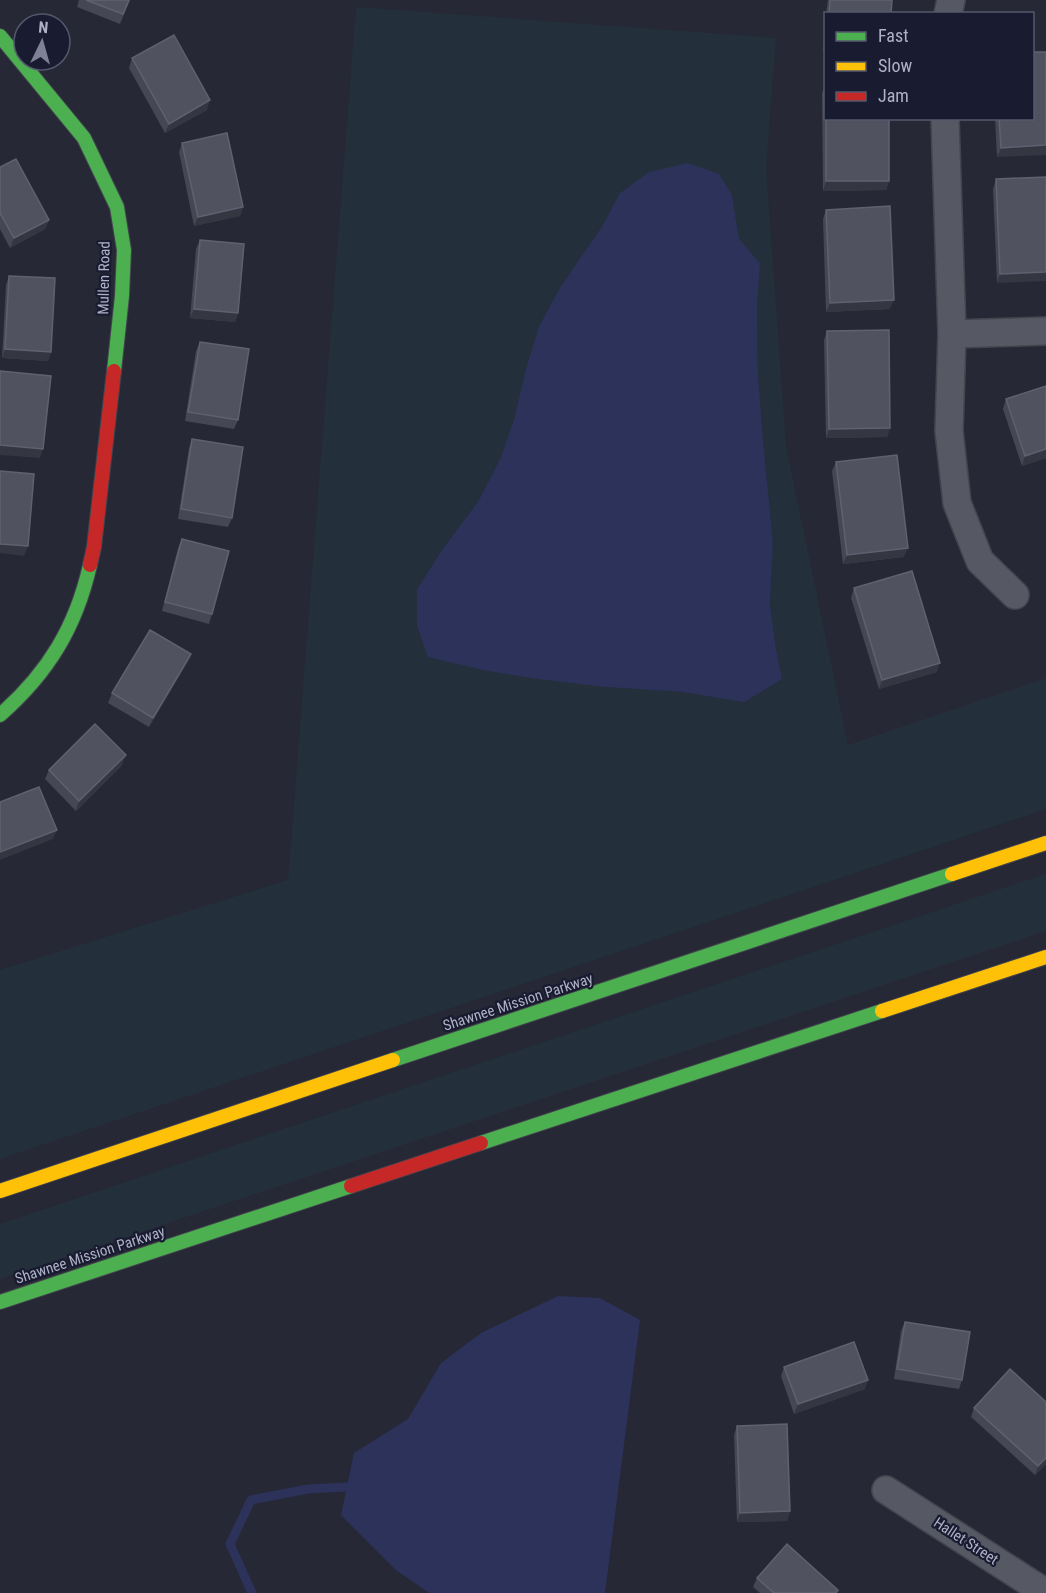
<svg xmlns="http://www.w3.org/2000/svg" width="1046" height="1593" viewBox="0 0 1046 1593" font-family="'Roboto Condensed',sans-serif">
  <style>
    .green { fill: #23303b; fill-rule: evenodd }
    .water { fill: #2c3259 }
    .lines { fill: none; stroke-linecap: round; stroke-linejoin: round }
    .stream { stroke: #2c3259; stroke-width: 9 }
    .street-casing { stroke: #42444e; stroke-width: 30 }
    .fast-casing { stroke: #42444e; stroke-width: 16 }
    .slow-casing { stroke: #42444e; stroke-width: 16 }
    .jam-casing { stroke: #42444e; stroke-width: 16 }
    .street { stroke: #565863; stroke-width: 27 }
    .fast { stroke: #4caf50; stroke-width: 14 }
    .slow { stroke: #ffc107; stroke-width: 14 }
    .jam { stroke: #c62828; stroke-width: 14 }
    .wall { fill: #464754 }
    .shaded-wall { fill: #343642 }
    .building { fill: #515260; stroke: #606170; stroke-width: 1.5 }
    .labels { text-anchor: middle; dominant-baseline: central; stroke-width: 4.5; stroke-linejoin: round; paint-order: stroke }
    .street-label { font-size: 15px; fill: #afb1c7; stroke: #191c30 }
  </style>
  <rect width="100%" height="100%" fill="#262835"/>
  <g class="green">
    <path d="M 356,7 L 776,38 L 766,168 L 786,446 L 848,745 L 1046,678 L 1046,809 L 0,1159 L 0,970 L 288,880 ZM 619,194 L 732,195 L 739,239 L 760,263 L 757,309 L 758,374 L 763,441 L 773,542 L 770,605 L 776,649 L 782,679 L 683,692 L 605,687 L 417,589 L 442,550 L 479,500 L 500,459 L 514,420 L 525,372 L 539,326 L 561,286 L 603,225 Z"/>
    <polygon points="1046,874 1046,931 0,1279 0,1224"/>
  </g>
  <g class="water">
    <polygon points="688,163 719,174 732,195 739,239 760,263 757,309 758,374 763,441 773,542 770,605 776,649 782,679 744,702 683,692 605,687 530,678 483,670 428,657 417,626 417,589 442,550 479,500 500,459 514,420 525,372 539,326 561,286 603,225 619,194 649,172"/>
    <polygon points="558,1296 600,1298 640,1320 605,1593 429,1593 396,1570 341,1515 354,1453 408,1419 441,1363 481,1333"/>
  </g>
  <g class="lines">
    <polyline class="stream" points="252,1593 230,1544 251,1500 308,1489 346,1487"/>
    <defs>
      <g id="street">
        <polyline points="948,14 951,0"/>
        <polyline points="945,118 952,334 949,431 957,503 980,561 1015,595"/>
        <polyline points="952,334 1046,331"/>
        <polyline points="886,1490 1046,1593"/>
      </g>
      <g id="fast">
        <polyline points="0,36 84,138 117,207 124,250 122,296 114,371"/>
        <path d="M 0,715 C 48,673 76,627 90,565"/>
        <polyline points="393,1060 952,874"/>
        <polyline points="481,1143 882,1011"/>
        <polyline points="0,1302 351,1186"/>
      </g>
      <g id="slow">
        <polyline points="952,874 1046,843"/>
        <polyline points="882,1011 1046,957"/>
        <polyline points="0,1191 393,1060"/>
      </g>
      <g id="jam">
        <polyline points="90,565 94,547 114,371"/>
        <polyline points="351,1186 481,1143"/>
      </g>
    </defs>
    <use href="#street" class="street-casing"/>
    <use href="#fast" class="fast-casing"/>
    <use href="#slow" class="slow-casing"/>
    <use href="#jam" class="jam-casing"/>
    <use href="#street" class="street"/>
    <use href="#fast" class="fast"/>
    <use href="#slow" class="slow"/>
    <use href="#jam" class="jam"/>
  </g>
  <g class="wall">
    <polygon points="79,0 130,0 120,24 77,7"/>
    <polygon points="828,0 892,0 891,14 826,14"/>
    <polygon points="825,23 825,51 823,51"/>
    <polygon points="132,58 207,110 165,133 129,68"/>
    <polygon points="825,85 889,181 886,190 823,191 822,93"/>
    <polygon points="995,118 1032,118 997,157"/>
    <polygon points="182,143 243,207 240,216 194,226 179,152"/>
    <polygon points="0,167 49,220 45,229 10,248 0,229"/>
    <polygon points="1046,177 997,283 993,189 996,179"/>
    <polygon points="826,210 890,309 826,312 823,219"/>
    <polygon points="200,240 238,313 235,322 190,318 196,249"/>
    <polygon points="9,276 51,352 48,361 2,358 6,285"/>
    <polygon points="827,331 890,428 887,437 826,438 824,340"/>
    <polygon points="200,342 238,420 234,429 185,421 196,351"/>
    <polygon points="1006,399 1046,458 1022,466 1003,409"/>
    <polygon points="192,439 232,518 228,527 178,519 189,448"/>
    <polygon points="836,462 904,557 843,564 832,471"/>
    <polygon points="182,539 212,614 209,624 162,611 178,548"/>
    <polygon points="854,588 937,672 879,689 851,598"/>
    <polygon points="191,654 187,663 149,727 108,703 112,693"/>
    <polygon points="122,765 76,811 45,779 49,770"/>
    <polygon points="905,1322 962,1380 959,1389 894,1379 901,1331"/>
    <polygon points="784,1367 865,1389 794,1414 781,1376"/>
    <polygon points="974,1408 1046,1464 1035,1475 971,1417"/>
    <polygon points="737,1426 790,1511 787,1521 737,1522 734,1435"/>
    <polygon points="757,1578 837,1593 760,1593 753,1587"/>
  </g>
  <g class="shaded-wall">
    <polygon points="210,100 207,110 165,133 169,124"/>
    <polygon points="1046,145 1046,155 997,157 1001,148"/>
    <polygon points="826,181 889,181 886,190 823,191"/>
    <polygon points="243,207 240,216 194,226 198,217"/>
    <polygon points="49,220 45,229 10,248 14,238"/>
    <polygon points="1046,272 1046,281 997,283 1000,274"/>
    <polygon points="894,300 890,309 826,312 830,303"/>
    <polygon points="194,309 238,313 235,322 190,318"/>
    <polygon points="5,349 51,352 48,361 2,358"/>
    <polygon points="890,428 887,437 826,438 829,429"/>
    <polygon points="0,445 43,449 40,458 0,455"/>
    <polygon points="1046,449 1046,458 1022,466 1025,456"/>
    <polygon points="0,544 28,546 24,556 0,553"/>
    <polygon points="908,548 904,557 843,564 847,555"/>
    <polygon points="191,654 187,663 149,727 153,718"/>
    <polygon points="940,663 937,672 879,689 882,680"/>
    <polygon points="126,755 122,765 76,811 79,801"/>
    <polygon points="57,830 53,839 0,860 0,852"/>
    <polygon points="868,1380 865,1389 794,1414 798,1404"/>
    <polygon points="1046,1458 1046,1464 1035,1475 1038,1466"/>
    <polygon points="790,1511 787,1521 737,1522 740,1513"/>
  </g>
  <g class="building">
    <polygon points="86,0 129,0 123,14"/>
    <polygon points="830,0 892,0 891,14 829,14"/>
    <polygon points="174,35 210,100 169,124 132,58"/>
    <polygon points="1032,52 1046,52 1046,145 1001,148 999,118 1032,118"/>
    <rect x="826" y="118" width="63" height="63"/>
    <polygon points="227,133 243,207 198,217 182,143"/>
    <polygon points="16,159 49,220 14,238 0,213 0,167"/>
    <polygon points="1046,177 1046,272 1000,274 996,179"/>
    <polygon points="890,206 894,300 830,303 826,210"/>
    <polygon points="200,240 244,244 238,313 194,309"/>
    <polygon points="9,276 55,278 51,352 5,349"/>
    <polygon points="889,330 890,428 829,429 827,331"/>
    <polygon points="200,342 249,349 238,420 188,412"/>
    <polygon points="0,371 51,376 43,449 0,445"/>
    <polygon points="1046,386 1046,449 1025,456 1006,399"/>
    <polygon points="192,439 243,447 232,518 181,509"/>
    <polygon points="897,455 908,548 847,555 836,462"/>
    <polygon points="0,471 34,474 28,546 0,544"/>
    <polygon points="182,539 229,551 212,614 165,602"/>
    <polygon points="912,571 940,663 882,680 854,588"/>
    <polygon points="150,630 191,654 153,718 112,693"/>
    <polygon points="95,724 126,755 79,801 49,770"/>
    <polygon points="39,787 57,830 0,852 0,802"/>
    <polygon points="905,1322 970,1332 962,1380 897,1369"/>
    <polygon points="854,1342 868,1380 798,1404 784,1367"/>
    <polygon points="1010,1369 1046,1402 1046,1458 1038,1466 974,1408"/>
    <polygon points="787,1424 790,1511 740,1513 737,1426"/>
    <polygon points="787,1544 838,1590 836,1593 774,1593 757,1578"/>
  </g>
  <g class="labels">
    <g class="street-label">
      <text transform="translate(104 278) rotate(-89)">Mullen Road</text>
      <text transform="translate(518 1002) rotate(-18)">Shawnee Mission Parkway</text>
      <text transform="translate(90 1255) rotate(-18)">Shawnee Mission Parkway</text>
      <text transform="translate(966 1541) rotate(33)">Hallet Street</text>
    </g>
  </g>
  <rect x="824" y="12" width="210" height="108" fill="#191c30" stroke="#55586c" stroke-width="1.5"/>
  <rect x="836" y="32" width="30" height="9" fill="#4caf50" stroke="#55586c" stroke-width="1.5"/>
  <text x="878" y="42" font-size="18" fill="#afb1c7">Fast</text>
  <rect x="836" y="62" width="30" height="9" fill="#ffc107" stroke="#55586c" stroke-width="1.5"/>
  <text x="878" y="72" font-size="18" fill="#afb1c7">Slow</text>
  <rect x="836" y="92" width="30" height="9" fill="#c62828" stroke="#55586c" stroke-width="1.5"/>
  <text x="878" y="102" font-size="18" fill="#afb1c7">Jam</text>
  <g transform="translate(42 42) rotate(5)"><circle r="28" fill="#191c30" stroke="#55586c" stroke-width="1.5"/>
  <path d="M0-4.5L10 22L0 15L-10 22Z" fill="#7f8194"/>
  <text y="-9" font-size="16" font-weight="bold" text-anchor="middle" fill="#afb1c7">N</text>
  </g>
</svg>
